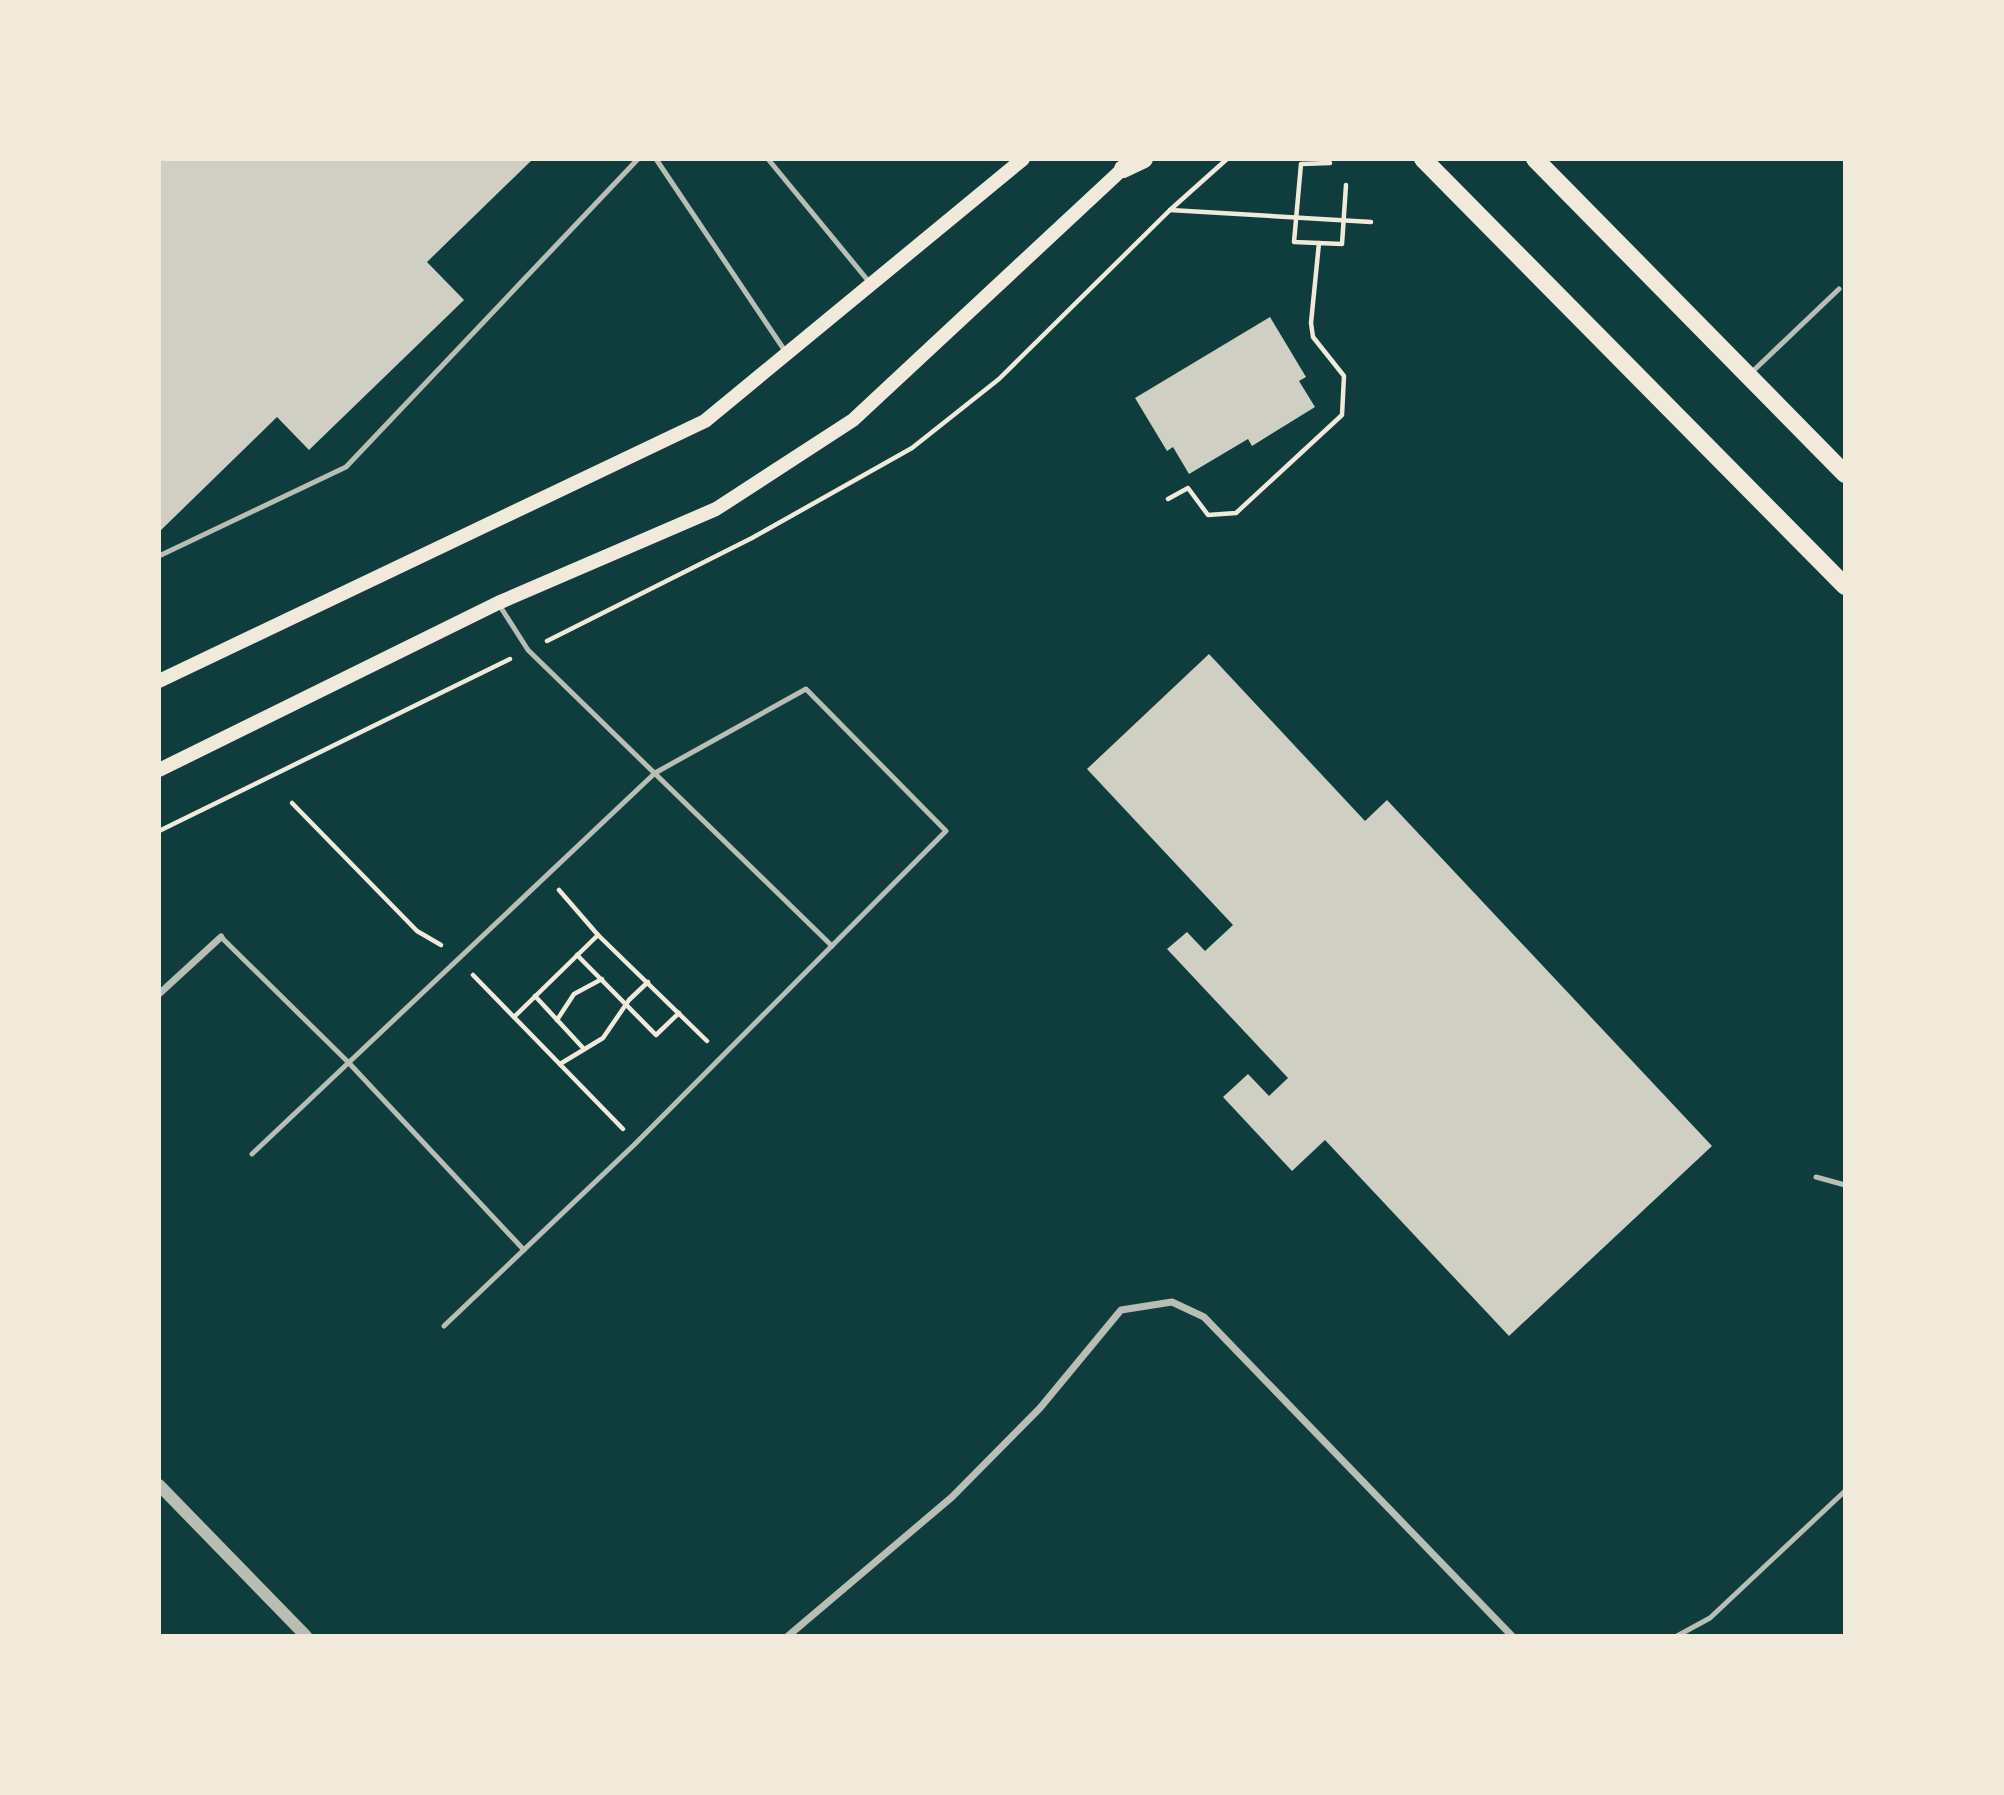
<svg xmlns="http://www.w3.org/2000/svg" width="2004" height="1795" viewBox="0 0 2004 1795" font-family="Inter,sans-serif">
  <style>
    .building { fill: #cfcfc3 }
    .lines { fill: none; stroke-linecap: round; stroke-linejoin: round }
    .path { stroke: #f1e9da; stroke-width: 4.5 }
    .service { stroke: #b8beb3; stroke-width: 5 }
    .minor { stroke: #b8beb3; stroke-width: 7 }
    .tertiary { stroke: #b8beb3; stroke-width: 12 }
    .secondary { stroke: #f1e9da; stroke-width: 14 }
    .primary { stroke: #f1e9da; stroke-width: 18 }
  </style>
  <rect width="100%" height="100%" fill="#0f3d3e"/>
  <g class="building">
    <polygon points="159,159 533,159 427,262 464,300 309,450 277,417 159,532"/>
    <polygon points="1270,317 1306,377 1299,381 1315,407 1252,446 1248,439 1189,474 1173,447 1167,451 1135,398"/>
    <polygon points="1209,654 1365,821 1387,800 1712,1146 1509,1336 1325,1140 1292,1171 1223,1097 1248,1074 1269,1096 1288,1078 1167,949 1187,932 1205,951 1233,925 1087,769"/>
  </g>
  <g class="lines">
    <g class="path">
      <polyline points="1330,163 1301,164 1294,242 1342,244 1346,185"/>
      <polyline points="1170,210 1371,222"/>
      <polyline points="1168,499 1188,488 1208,515 1236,513 1342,415 1344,376 1313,337 1311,323 1319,243"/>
      <polyline points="547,641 752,538 912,448 999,379 1170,210 1227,159"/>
      <polyline points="292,803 417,931 441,945"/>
      <polyline points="159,831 510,659"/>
      <polyline points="559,890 598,935 707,1041"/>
      <polyline points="577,955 656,1035 679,1013"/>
      <polyline points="473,975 623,1129"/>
      <polyline points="535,996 584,1049"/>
      <polyline points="514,1017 598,935"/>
      <polyline points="557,1020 574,994 602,979"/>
      <polyline points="560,1064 603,1038 629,1000 648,982"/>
    </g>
    <g class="service">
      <polyline points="656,159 785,351"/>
      <polyline points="768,159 870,283"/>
      <polyline points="1751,373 1839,289"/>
      <polyline points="159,556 346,467 638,159"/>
      <polyline points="498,603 528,650 832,946"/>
      <polyline points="221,937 348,1062 524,1250"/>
      <polyline points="252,1154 655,773 806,689 946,831 635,1144 444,1326"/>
      <polyline points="1816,1177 1845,1185"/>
      <polyline points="1677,1636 1710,1618 1845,1491"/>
    </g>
    <g class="minor">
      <polyline points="159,994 221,937"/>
      <polyline points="788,1636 952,1497 1040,1408 1121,1310 1172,1302 1204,1317 1512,1636"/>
    </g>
    <polyline class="tertiary" points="159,1485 306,1636"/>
    <g class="secondary">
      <polyline points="159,681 705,421 1023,159"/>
      <polyline points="159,770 498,603 716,509 853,420 1129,163"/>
    </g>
    <g class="primary">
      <polyline points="1423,159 1845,586"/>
      <polyline points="1535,159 1845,474"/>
      <polyline points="1123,169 1144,159"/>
    </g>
  </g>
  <rect width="2004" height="1795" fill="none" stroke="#f1e9da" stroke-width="322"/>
</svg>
